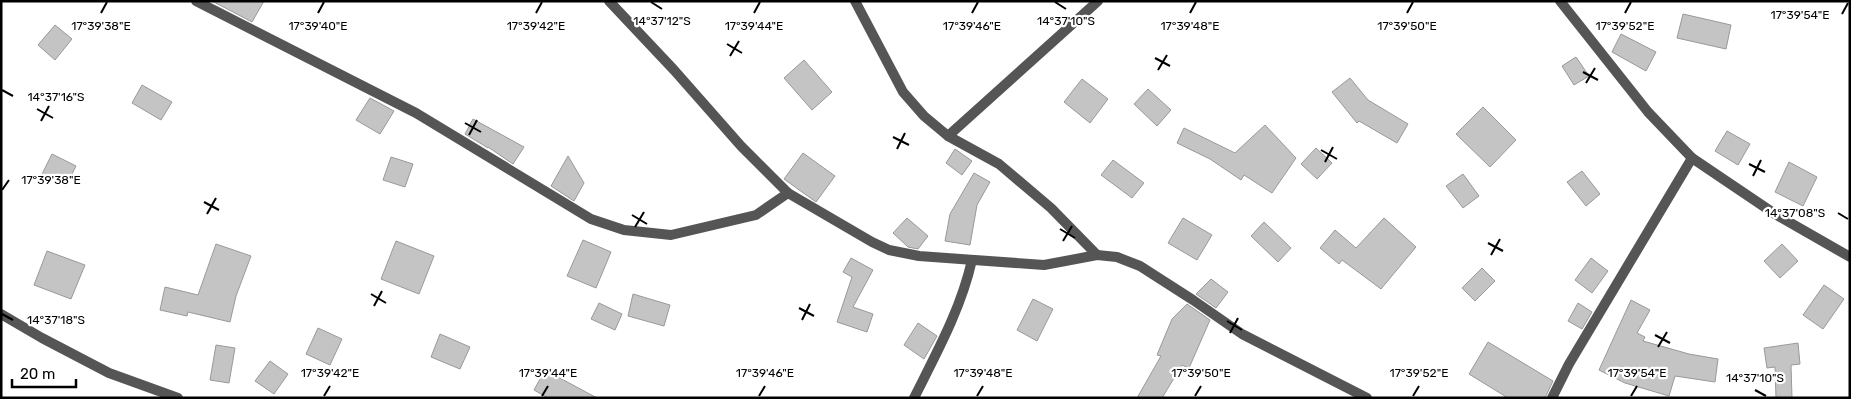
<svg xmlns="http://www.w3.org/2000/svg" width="1851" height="399" viewBox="0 0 1851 399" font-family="Rubik,sans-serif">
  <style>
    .building { fill: #c4c4c4; stroke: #999 }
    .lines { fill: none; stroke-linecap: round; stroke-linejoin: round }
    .street { stroke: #555; stroke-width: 10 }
    .ticks { fill: none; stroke: #000; stroke-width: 2 }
    .ticks-label { font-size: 12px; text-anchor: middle; fill: #000; stroke: #fff; stroke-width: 4.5; stroke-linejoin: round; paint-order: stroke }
  </style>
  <rect width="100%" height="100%" fill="#fff"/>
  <g class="building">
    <polygon points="212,1 264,1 252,22"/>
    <polygon points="1683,14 1731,25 1726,49 1677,38"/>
    <polygon points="55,25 72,39 55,60 38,45"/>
    <polygon points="1621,34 1656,52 1646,71 1612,52"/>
    <polygon points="1576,57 1589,76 1574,85 1562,66"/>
    <polygon points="804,60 832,92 812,110 784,78"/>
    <polygon points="1350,78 1368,100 1408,124 1397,143 1359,121 1357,123 1332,92"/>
    <polygon points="1082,79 1108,99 1090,123 1064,102"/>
    <polygon points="142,85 172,102 161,120 132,103"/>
    <polygon points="1148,89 1171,110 1157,126 1134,104"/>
    <polygon points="370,98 394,111 380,134 356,120"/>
    <polygon points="1483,107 1516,140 1490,167 1456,134"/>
    <polygon points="473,119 524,147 513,164 488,147 488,148 465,134"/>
    <polygon points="1265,125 1296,158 1272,193 1244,175 1241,180 1210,159 1177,143 1184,128 1235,153"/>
    <polygon points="1727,131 1750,144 1738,165 1715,151"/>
    <polygon points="1316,148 1332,163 1317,179 1301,164"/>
    <polygon points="955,149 972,161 962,175 946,163"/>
    <polygon points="803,153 835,176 816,202 784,179"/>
    <polygon points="52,154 76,166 66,186 42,174"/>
    <polygon points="568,156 584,183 574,201 551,186"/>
    <polygon points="391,157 413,164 405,187 383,180"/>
    <polygon points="1113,160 1144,183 1132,198 1101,175"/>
    <polygon points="1789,162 1817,177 1803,206 1775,192"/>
    <polygon points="1582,171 1600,194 1586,206 1567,182"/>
    <polygon points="974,173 990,182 977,205 970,245 945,241 950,214"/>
    <polygon points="1463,174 1479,196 1463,208 1446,186"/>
    <polygon points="907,218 928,236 918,249 908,247 893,233"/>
    <polygon points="1183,218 1212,235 1197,260 1168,243"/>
    <polygon points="1384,218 1416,247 1381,289 1342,260 1339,264 1320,248 1335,230 1356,248"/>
    <polygon points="1264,222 1291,248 1278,262 1251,236"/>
    <polygon points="583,240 611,252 596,288 567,276"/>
    <polygon points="396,241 434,256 419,294 381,279"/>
    <polygon points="216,244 251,256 236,296 230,322 188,312 187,316 160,310 165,287 198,295"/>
    <polygon points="1782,244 1798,261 1780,278 1764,261"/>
    <polygon points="47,251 85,265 71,299 34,285"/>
    <polygon points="851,258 873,270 853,307 873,314 867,332 837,322 852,277 843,272"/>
    <polygon points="1591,258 1608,271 1592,293 1575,280"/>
    <polygon points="1482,268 1495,281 1475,301 1462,288"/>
    <polygon points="1211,279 1228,292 1216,308 1196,294"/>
    <polygon points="1824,285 1844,299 1823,329 1803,315"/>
    <polygon points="633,294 670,305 664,326 628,316"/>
    <polygon points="1033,299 1053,309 1037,341 1017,330"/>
    <polygon points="1631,300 1650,310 1637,333 1645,337 1643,341 1689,354 1718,359 1715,382 1675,376 1669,396 1625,383 1599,370"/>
    <polygon points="599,303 622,314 615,330 591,319"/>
    <polygon points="1578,303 1592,312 1582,329 1568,321"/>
    <polygon points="1187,304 1210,320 1189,368 1182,365 1162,398 1137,398 1161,356 1157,355 1172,319"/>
    <polygon points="918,323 937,336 924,359 904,345"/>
    <polygon points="318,328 342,339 330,365 306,354"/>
    <polygon points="440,334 470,347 460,369 431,357"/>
    <polygon points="1488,342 1553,381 1545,398 1508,398 1469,374"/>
    <polygon points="1798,343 1800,364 1791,365 1792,398 1776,398 1775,367 1767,368 1764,348"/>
    <polygon points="216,345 235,348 229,383 210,380"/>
    <polygon points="270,361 288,374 274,394 255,381"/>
    <polygon points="545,370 597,398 548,398 534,390"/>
  </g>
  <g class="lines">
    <g class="street">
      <polyline points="196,1 416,113 591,219 624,230 671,235 756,215 788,193"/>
      <polyline points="609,1 674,70 741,146 788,193 872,242 889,250 919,256 1044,265 1097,255 1117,257 1140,266 1193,300 1242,334 1367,398"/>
      <polyline points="855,1 903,92 924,116 948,136 999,164 1051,208 1097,255"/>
      <polyline points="1560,1 1648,112 1692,158 1775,214 1850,257"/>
      <polyline points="948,136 1098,1"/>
      <polyline points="1,314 42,338 109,373 178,398"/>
      <path d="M 914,398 C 936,354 961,309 972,260"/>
      <polyline points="1552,398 1569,364 1692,158"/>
    </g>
  </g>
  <path class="ticks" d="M 651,2 L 662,9M 1055,2 L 1066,9M 101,13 L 107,2M 318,13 L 324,2M 536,13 L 542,2M 754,13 L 760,2M 972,13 L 978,2M 1190,13 L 1196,2M 1407,13 L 1413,2M 1625,13 L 1631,2M 1842,14 L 1848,3M 727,44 L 742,53M 730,56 L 739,41M 1155,58 L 1170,66M 1158,70 L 1167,55M 1583,72 L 1598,80M 1586,83 L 1595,68M 2,90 L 13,96M 37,109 L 53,118M 41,121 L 49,106M 465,123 L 481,132M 469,135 L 477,120M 893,137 L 909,145M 897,149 L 905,133M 1321,150 L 1337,159M 1325,162 L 1333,147M 1749,164 L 1765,172M 1753,176 L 1761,160M 2,190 L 9,180M 204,202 L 219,210M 1838,213 L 1848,219M 207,214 L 216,198M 632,215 L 647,224M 635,227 L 644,212M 1060,229 L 1075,238M 1063,241 L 1072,226M 1488,243 L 1503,251M 1491,255 L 1500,239M 371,294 L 386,303M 374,306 L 382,291M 799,308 L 814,316M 2,314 L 13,320M 802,320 L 810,304M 1227,321 L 1242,330M 1230,333 L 1238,318M 1655,335 L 1670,343M 1658,347 L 1667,332M 1755,390 L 1766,396M 324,396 L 330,386M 542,396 L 548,386M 759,396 L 765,386M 977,396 L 983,386M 1195,396 L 1201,386M 1413,396 L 1419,386M 1631,396 L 1637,386"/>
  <g class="ticks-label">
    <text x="1800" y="19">17°39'54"E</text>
    <text x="662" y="25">14°37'12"S</text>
    <text x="1066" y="25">14°37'10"S</text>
    <text x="101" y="30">17°39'38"E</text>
    <text x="318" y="30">17°39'40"E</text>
    <text x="536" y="30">17°39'42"E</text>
    <text x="754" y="30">17°39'44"E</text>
    <text x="972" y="30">17°39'46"E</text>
    <text x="1190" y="30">17°39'48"E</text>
    <text x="1407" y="30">17°39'50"E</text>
    <text x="1625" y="30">17°39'52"E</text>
    <text x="56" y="101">14°37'16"S</text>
    <text x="51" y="184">17°39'38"E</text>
    <text x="1795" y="217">14°37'08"S</text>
    <text x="56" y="324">14°37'18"S</text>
    <text x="330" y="377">17°39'42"E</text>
    <text x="548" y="377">17°39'44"E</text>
    <text x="765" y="377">17°39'46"E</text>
    <text x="983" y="377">17°39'48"E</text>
    <text x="1201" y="377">17°39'50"E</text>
    <text x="1419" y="377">17°39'52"E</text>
    <text x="1637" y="377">17°39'54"E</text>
    <text x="1755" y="382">14°37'10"S</text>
  </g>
  <rect width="1851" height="399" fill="none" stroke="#000000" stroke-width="5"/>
  <path d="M12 379v8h64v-8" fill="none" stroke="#000000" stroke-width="2.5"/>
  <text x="20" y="379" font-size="15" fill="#000000" stroke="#ffffff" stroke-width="4" paint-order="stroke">20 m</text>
</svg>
